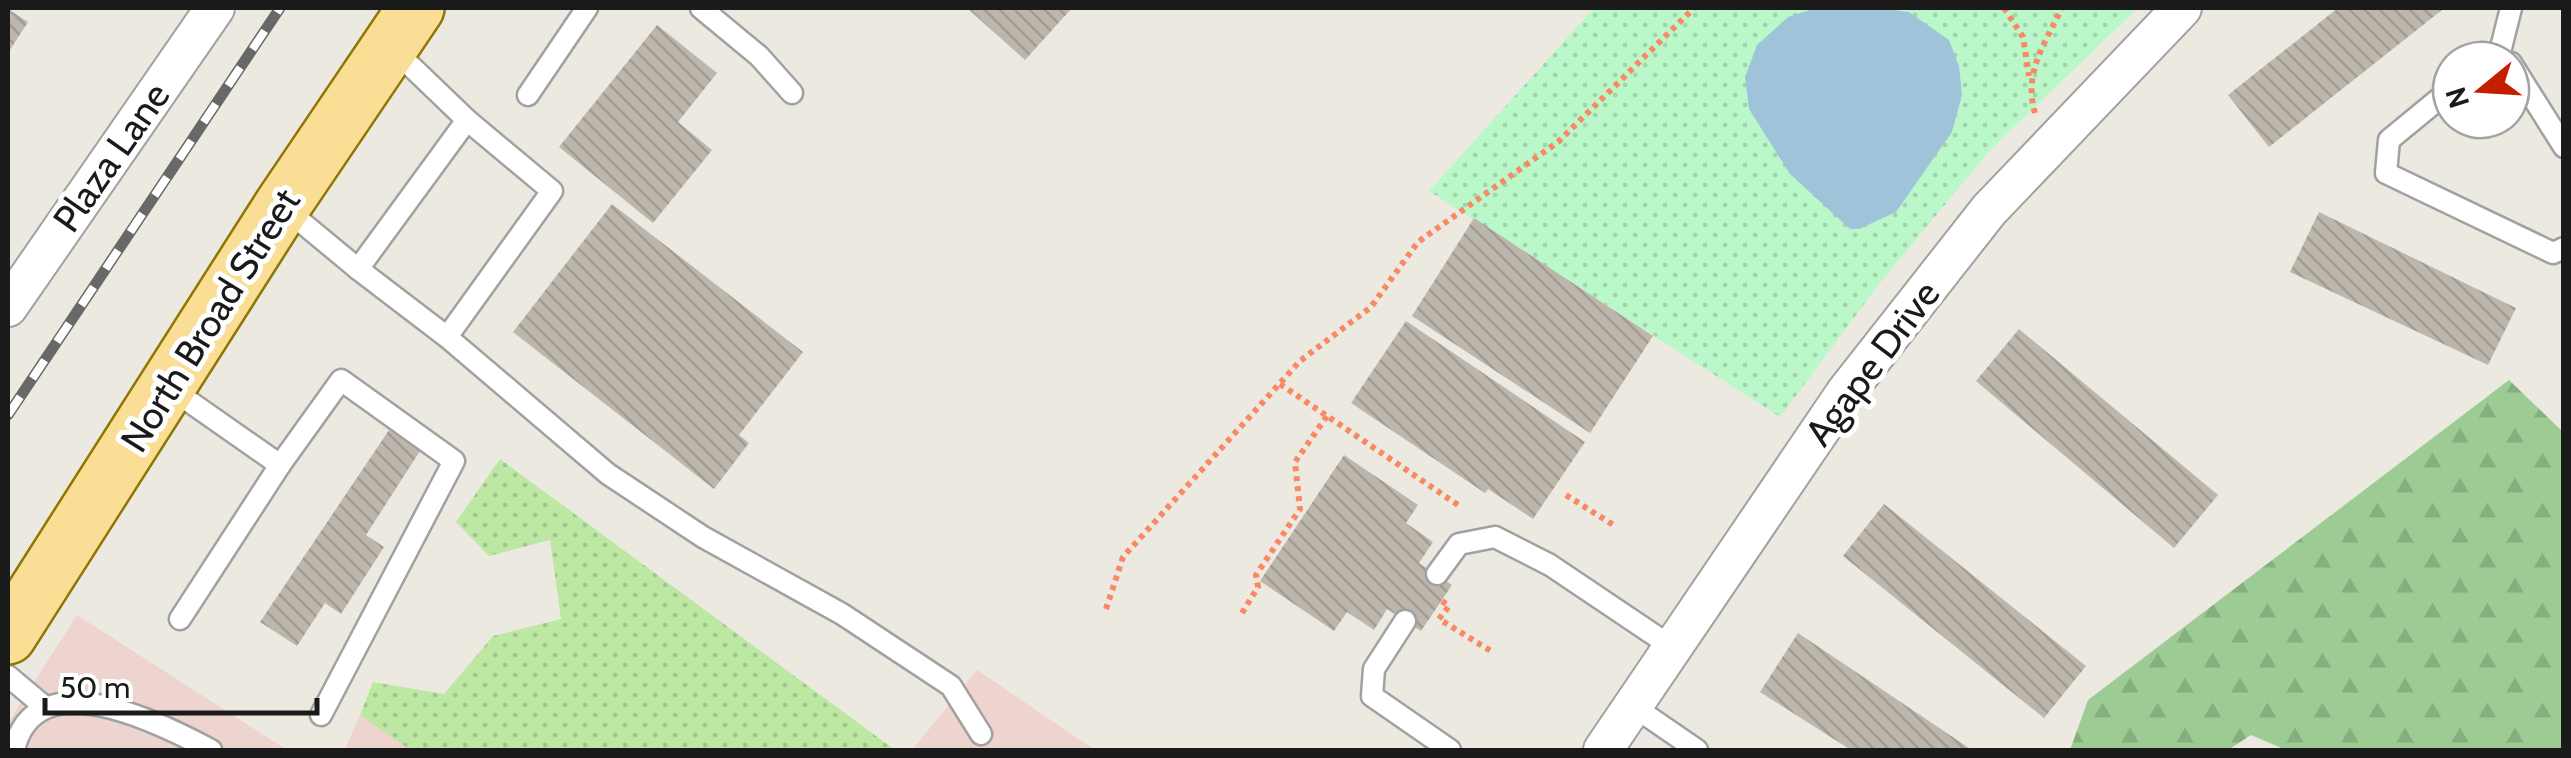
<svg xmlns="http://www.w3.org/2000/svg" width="2571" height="758" viewBox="0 0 2571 758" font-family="Cabin,sans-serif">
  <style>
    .commercial { fill: #eed4ce }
    .grass { fill: url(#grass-dots) }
    .forest { fill: url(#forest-firs) }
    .park { fill: url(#park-dots) }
    .water { fill: #9fc4da }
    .building { fill: url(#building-back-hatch) }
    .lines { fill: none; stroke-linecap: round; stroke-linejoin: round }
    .service-casing { stroke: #a1a1a1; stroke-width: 25 }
    .minor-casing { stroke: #a1a1a1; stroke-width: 42 }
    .primary-casing { stroke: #907601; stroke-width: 60 }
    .path { stroke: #f88964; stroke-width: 6; stroke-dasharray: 5 5; stroke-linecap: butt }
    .service { stroke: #fff; stroke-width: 20 }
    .minor { stroke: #fff; stroke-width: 38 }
    .primary { stroke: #fbde96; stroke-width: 55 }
    .rail-casing { stroke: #686868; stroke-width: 11 }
    .rail { stroke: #fff; stroke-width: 8; stroke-dasharray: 22; stroke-linecap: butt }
    .labels { text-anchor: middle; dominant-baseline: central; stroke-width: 10; stroke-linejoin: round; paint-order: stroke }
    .street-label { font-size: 38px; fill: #1a1a1a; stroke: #fff }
  </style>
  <defs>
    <pattern id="grass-dots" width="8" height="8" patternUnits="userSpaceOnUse" patternTransform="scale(2.5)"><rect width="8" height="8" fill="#bce8a4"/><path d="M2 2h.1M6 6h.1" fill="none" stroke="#a1c68d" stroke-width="1.8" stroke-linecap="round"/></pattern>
    <pattern id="forest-firs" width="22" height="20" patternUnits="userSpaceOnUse" patternTransform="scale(2.5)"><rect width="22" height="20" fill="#9ccc94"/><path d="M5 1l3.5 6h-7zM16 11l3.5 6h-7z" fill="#86af7f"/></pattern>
    <pattern id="park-dots" width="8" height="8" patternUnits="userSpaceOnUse" patternTransform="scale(2.5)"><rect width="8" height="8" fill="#bbf8c9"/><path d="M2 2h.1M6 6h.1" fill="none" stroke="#a0d4ac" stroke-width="1.8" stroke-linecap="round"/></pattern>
    <pattern id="building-back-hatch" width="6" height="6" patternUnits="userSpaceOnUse" patternTransform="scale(2.5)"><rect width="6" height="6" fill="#bdb6ac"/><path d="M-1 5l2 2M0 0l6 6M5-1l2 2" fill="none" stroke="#a29c93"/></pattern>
  </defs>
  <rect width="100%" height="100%" fill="#eceae0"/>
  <g class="commercial">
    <polygon points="77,615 287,750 8,750 8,723"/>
    <polygon points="977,670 1095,750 912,750"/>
    <polygon points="360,715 410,750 345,749"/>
  </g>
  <polygon class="grass" points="500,459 895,750 410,750 360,715 373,682 444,694 493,636 561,619 550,540 489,556 456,522"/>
  <polygon class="forest" points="2509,380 2563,432 2563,750 2286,750 2251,735 2228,750 2070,750 2088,700"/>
  <polygon class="park" points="1594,8 2138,8 1991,149 1880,283 1780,417 1429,191"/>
  <polygon class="water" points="1816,8 1877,8 1909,12 1949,40 1959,66 1962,95 1952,132 1896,212 1859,229 1850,229 1790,174 1749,109 1745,77 1757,45 1788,17"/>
  <g class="building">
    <polygon points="967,8 1072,8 1025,60"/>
    <polygon points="2338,8 2440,8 2442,10 2269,147 2228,95"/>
    <polygon points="8,9 28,22 8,53"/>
    <polygon points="657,25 717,73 678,122 712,150 653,223 559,147"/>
    <polygon points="612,204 803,352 739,435 749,443 714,489 513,332"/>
    <polygon points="2319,212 2516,308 2488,365 2290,272"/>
    <polygon points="1474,218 1653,336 1590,433 1412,316"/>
    <polygon points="1406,321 1585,442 1533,519 1488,489 1485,493 1351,403"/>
    <polygon points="2019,329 2218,495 2174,548 1976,381"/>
    <polygon points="389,430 420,451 366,535 384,547 341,614 325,603 297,646 260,622"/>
    <polygon points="1344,455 1418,505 1406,523 1433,542 1419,563 1452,585 1421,631 1387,609 1374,630 1347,612 1334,631 1260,581"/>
    <polygon points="1884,504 2086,666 2044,718 1843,556"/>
    <polygon points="1798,633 1972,750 1851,750 1760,692"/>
  </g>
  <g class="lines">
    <defs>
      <g id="service">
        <polyline points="701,8 759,56 792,93"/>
        <polyline points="391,47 467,120"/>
        <polyline points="2487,60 2501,48 2511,8"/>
        <polyline points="2511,63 2564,147"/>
        <polyline points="2451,89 2389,140 2386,173 2553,253 2564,248"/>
        <polyline points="528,95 587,8"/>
        <polyline points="282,206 358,269"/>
        <polyline points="447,337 358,269 467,120 552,191 447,337 608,474 703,537 842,614 951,686 981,734"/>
        <polyline points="170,388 280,465 180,619"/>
        <polyline points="280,465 341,380 454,461 321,715"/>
        <polyline points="1437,574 1459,544 1495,537 1550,565 1672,647"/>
        <polyline points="1405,621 1374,669 1372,696 1450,750"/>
        <polyline points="8,676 45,707"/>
        <polyline points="1633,706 1697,750"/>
        <path d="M 14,750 C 35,659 160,723 211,750"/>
      </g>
      <g id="minor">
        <polyline points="8,307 215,8"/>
        <polyline points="1603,750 1846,392 1989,210 2182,8"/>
      </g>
      <polyline id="primary" points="8,636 282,206 416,8"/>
    </defs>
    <use href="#service" class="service-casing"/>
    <use href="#minor" class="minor-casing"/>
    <use href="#primary" class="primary-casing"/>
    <g class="path">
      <polyline points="2004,8 2023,37 2029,76"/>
      <path d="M 2035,113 C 2023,73 2045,43 2062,8"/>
      <polyline points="1280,384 1458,505"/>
      <polyline points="1566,495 1615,526"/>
      <polyline points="1442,601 1449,606 1439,619 1494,653"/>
      <polyline points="1106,609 1123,557 1300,361 1371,307 1418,242 1558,142 1694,8"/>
      <polyline points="1242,613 1258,587 1256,575 1300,509 1295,462 1327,416"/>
    </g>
    <use href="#service" class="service"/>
    <use href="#minor" class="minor"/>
    <use href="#primary" class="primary"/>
    <defs>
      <polyline id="rail" points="8,415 280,8"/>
    </defs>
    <use href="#rail" class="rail-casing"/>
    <use href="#rail" class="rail"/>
  </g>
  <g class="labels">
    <g class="street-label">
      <text transform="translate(111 157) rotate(-55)">Plaza Lane</text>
      <text transform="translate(210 320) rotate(-58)">North Broad Street</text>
      <text transform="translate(1872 363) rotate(-53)">Agape Drive</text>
    </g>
  </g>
  <rect width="2571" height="758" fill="none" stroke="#1a1a1a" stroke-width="20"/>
  <g transform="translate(2481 90) rotate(252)"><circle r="48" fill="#ffffff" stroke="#a3a3a3" stroke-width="2.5"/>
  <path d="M0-8L18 38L0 25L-18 38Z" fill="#c41e01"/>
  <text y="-15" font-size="28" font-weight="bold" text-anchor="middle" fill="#1a1a1a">N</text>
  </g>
  <path d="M45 698v15h272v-15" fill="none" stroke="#1a1a1a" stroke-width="5"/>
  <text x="60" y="698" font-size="30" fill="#1a1a1a" stroke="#ffffff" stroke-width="8" paint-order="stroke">50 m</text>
</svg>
